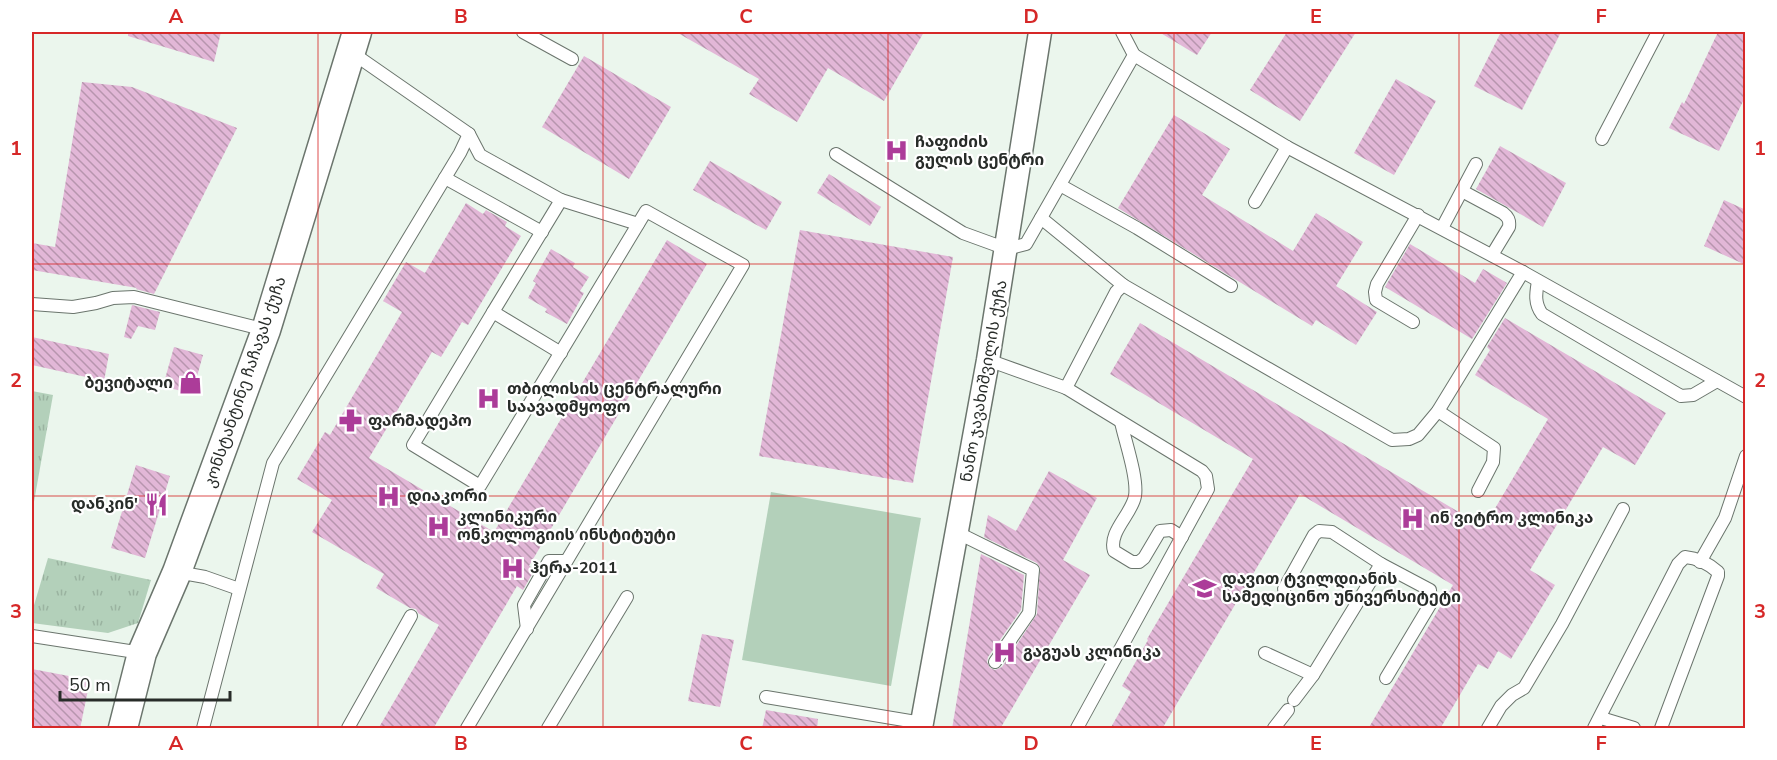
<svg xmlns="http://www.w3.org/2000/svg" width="1777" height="760" viewBox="0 0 1777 760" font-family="'Nunito Sans','Noto Sans Georgian',sans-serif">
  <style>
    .green { fill: #b3d0ba }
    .park { fill: url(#park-tufts) }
    .building { fill: url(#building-back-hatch) }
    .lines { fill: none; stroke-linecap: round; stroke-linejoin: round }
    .service-casing { stroke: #6b756d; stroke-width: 14 }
    .minor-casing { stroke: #6b756d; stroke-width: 25 }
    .tertiary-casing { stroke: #6b756d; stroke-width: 31 }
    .service { stroke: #fff; stroke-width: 12 }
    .minor { stroke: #fff; stroke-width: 22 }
    .tertiary { stroke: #fff; stroke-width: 28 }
    .grid { fill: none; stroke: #d62828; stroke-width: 1.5; stroke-opacity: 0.55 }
    .labels { text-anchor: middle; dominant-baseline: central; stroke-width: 4.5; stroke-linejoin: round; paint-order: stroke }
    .poi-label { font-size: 16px; font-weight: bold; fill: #282c29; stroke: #fff; text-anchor: start }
    .street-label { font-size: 16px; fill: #282c29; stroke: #fff }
    .neatline { fill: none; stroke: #d62828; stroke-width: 2 }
    .grid-label { font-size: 20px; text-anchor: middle; font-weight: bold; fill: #d62828 }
  </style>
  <defs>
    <pattern id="park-tufts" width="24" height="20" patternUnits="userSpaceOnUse" patternTransform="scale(1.5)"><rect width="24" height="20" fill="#b3d0ba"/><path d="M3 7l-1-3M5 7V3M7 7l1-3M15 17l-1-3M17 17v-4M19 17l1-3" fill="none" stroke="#9ab3a0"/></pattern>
    <pattern id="building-back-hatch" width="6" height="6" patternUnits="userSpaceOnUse" patternTransform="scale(1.5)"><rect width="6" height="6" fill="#e2b7d7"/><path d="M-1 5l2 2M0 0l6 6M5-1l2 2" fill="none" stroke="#b795ae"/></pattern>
  </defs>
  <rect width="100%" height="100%" fill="#ebf6ed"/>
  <polygon class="green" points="771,492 921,518 891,686 742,660"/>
  <g class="park">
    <polygon points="32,391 53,395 32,513"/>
    <polygon points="48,558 151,580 138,623 108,633 32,623 32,612"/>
  </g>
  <g class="building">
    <polygon points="128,32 221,32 214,62 128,36"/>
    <polygon points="676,32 924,32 884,101 828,68 797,122 749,94 759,79"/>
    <polygon points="1159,32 1212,32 1197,55"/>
    <polygon points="1287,32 1356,32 1300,121 1250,90"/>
    <polygon points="1501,32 1561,32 1522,110 1474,86"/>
    <polygon points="1718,32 1746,32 1746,95 1719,151 1669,128 1682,102 1684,104"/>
    <polygon points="584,56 671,107 629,179 542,127"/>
    <polygon points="1396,79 1436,101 1394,175 1354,153"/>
    <polygon points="82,82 132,87 237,128 154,294 136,289 137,288 32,270 32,243 55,247"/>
    <polygon points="1174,115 1230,149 1202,195 1293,251 1316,213 1363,242 1336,286 1377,312 1356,345 1316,320 1312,326 1118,208"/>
    <polygon points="1500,146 1566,183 1543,227 1476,189"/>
    <polygon points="710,161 782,202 766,230 693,190"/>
    <polygon points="829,174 881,207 870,226 817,193"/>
    <polygon points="1724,200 1746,210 1746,265 1704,246"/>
    <polygon points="466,203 483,214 486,210 507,222 505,226 521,236 468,325 462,322 441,357 432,352 369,458 494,532 667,240 707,264 529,566 535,569 523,590 517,586 433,729 378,729 439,625 418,613 416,609 410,608 376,588 384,574 312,532 332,500 297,479 325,432 330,435 402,312 383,301 406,262 425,273"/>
    <polygon points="800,230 953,257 913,483 759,456"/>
    <polygon points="1410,244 1475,283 1483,269 1507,283 1472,339 1385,287"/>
    <polygon points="551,249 575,263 573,267 589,277 580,291 584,293 567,324 545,312 547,309 528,298 536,283 533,281"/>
    <polygon points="132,305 160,312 155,330 138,326 131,339 124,337"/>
    <polygon points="1505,318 1666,413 1635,465 1603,447 1530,570 1555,585 1511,659 1498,651 1488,669 1478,664 1440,729 1368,729 1453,585 1300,494 1162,729 1110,729 1131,692 1122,686 1148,640 1147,639 1253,459 1110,374 1140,323 1484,527 1548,419 1475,375 1490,350 1487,347"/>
    <polygon points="32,337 109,354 104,381 32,365"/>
    <polygon points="174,347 203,355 192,394 163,386"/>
    <polygon points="136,465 170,476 145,558 111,548"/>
    <polygon points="1049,471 1097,498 1063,560 1090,575 1000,729 952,729 981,554 1024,575 1021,610 988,657 987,662 990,668 995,670 1002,667 1037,614 1040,567 1037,563 984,537 988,515 1016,531"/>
    <polygon points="702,634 734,640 720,707 688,701"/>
    <polygon points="32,669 90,680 80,729 32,729"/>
    <polygon points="766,710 818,719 817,729 762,729"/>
  </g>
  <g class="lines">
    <defs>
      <g id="service">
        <polyline points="523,32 572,59"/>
        <polyline points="351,52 469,134 480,155 561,200 638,224"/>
        <polyline points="1134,55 1287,147 1523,272 1746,397"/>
        <polyline points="1602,139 1658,32"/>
        <polyline points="836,154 963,233 1007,249 1026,244 1134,55 1122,32"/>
        <polyline points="445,178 542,232"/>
        <polyline points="1060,185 1137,228 1231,286"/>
        <path d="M 1462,191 L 1503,213 C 1508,217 1510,220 1509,227 L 1492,255"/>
        <polyline points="1255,202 1287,147"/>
        <polyline points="1041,218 1123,285"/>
        <polyline points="1442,228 1476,164"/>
        <path d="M 1538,281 C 1536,293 1534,303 1542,314 L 1681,396 L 1693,395 L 1717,381"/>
        <polyline points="32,304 73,307 96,303 113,298 134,297 266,330"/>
        <polyline points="1413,322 1376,300 1375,292 1377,284 1418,215"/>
        <polyline points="561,353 493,312 561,200"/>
        <polyline points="988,360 1066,388"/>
        <polyline points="1438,411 1494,448 1493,462 1478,491"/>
        <path d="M 1121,422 C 1125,441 1138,478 1135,496 C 1132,514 1108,532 1114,551 L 1132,562 L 1139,562 L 1144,558 L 1160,531 L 1171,530 L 1182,537"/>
        <polyline points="958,533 1033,570 1029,613 995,662"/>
        <polyline points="1700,562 1725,518 1746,456"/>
        <polyline points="1381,564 1430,590 1431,603 1386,678"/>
        <polyline points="177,572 205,577 239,589"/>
        <polyline points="1284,589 1314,535 1319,531 1332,532 1381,564 1313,675 1294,700"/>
        <polyline points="527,629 524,605 549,561 566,561"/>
        <polyline points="32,636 142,653"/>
        <polyline points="1265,653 1313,675"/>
        <polyline points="766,697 922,723"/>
        <polyline points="1601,718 1634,728"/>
        <polyline points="203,728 273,463 460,153 469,134"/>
        <polyline points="348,728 411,616"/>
        <polyline points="467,728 743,265 646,211 480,486 413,445 493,312"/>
        <polyline points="548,728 627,597"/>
        <polyline points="1077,728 1208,489 1206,476 1202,471 1066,388 1116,292 1123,285 1392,440 1409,439 1418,435 1438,411 1523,272"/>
        <polyline points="1274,728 1288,710"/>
        <polyline points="1488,728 1501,706 1512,695 1524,688 1562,624 1623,509"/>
        <path d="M 1594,728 L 1678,564 L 1685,557 C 1697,558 1709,564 1718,572 L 1718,576 L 1661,728"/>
      </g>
      <polyline id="minor" points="921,728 988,360 1040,32"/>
      <polyline id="tertiary" points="123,728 142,653 177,572 266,330 357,32"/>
    </defs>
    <use href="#service" class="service-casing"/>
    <use href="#minor" class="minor-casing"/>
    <use href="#tertiary" class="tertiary-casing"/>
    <use href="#service" class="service"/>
    <use href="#minor" class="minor"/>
    <use href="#tertiary" class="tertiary"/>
  </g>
  <path class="grid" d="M 318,32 L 318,728M 603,32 L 603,728M 888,32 L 888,728M 1174,32 L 1174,728M 1459,32 L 1459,728M 32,264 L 1746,264M 32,496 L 1746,496"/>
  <defs>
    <symbol id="hospital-bare" viewBox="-9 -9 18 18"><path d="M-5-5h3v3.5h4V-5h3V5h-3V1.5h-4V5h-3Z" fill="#ac3c99" stroke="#fff" stroke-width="2.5" paint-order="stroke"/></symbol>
    <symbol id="shop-bare" viewBox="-9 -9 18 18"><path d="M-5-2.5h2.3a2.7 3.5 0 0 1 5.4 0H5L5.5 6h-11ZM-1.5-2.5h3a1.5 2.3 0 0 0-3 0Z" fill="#ac3c99" stroke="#fff" stroke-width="2.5" paint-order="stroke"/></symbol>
    <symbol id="pharmacy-bare" viewBox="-9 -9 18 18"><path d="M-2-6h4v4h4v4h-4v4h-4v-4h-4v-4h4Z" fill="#ac3c99" stroke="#fff" stroke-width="2.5" paint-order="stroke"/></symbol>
    <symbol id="restaurant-bare" viewBox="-9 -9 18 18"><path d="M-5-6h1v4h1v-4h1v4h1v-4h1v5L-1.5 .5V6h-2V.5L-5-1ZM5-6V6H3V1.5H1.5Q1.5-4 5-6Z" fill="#ac3c99" stroke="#fff" stroke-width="2.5" paint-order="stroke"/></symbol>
    <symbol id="university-bare" viewBox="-9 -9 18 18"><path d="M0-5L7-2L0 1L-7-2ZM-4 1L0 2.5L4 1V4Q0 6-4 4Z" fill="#ac3c99" stroke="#fff" stroke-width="2.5" paint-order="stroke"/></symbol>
  </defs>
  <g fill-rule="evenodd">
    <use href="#hospital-bare" x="880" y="134" width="33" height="33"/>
    <use href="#shop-bare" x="174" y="366" width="33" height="33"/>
    <use href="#hospital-bare" x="472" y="382" width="33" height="33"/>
    <use href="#pharmacy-bare" x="334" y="404" width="33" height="33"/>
    <use href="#hospital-bare" x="372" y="480" width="33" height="33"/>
    <use href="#restaurant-bare" x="140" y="488" width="33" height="33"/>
    <use href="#hospital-bare" x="1396" y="502" width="33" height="33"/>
    <use href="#hospital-bare" x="422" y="510" width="33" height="33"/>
    <use href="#hospital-bare" x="496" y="552" width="33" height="33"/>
    <use href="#university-bare" x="1188" y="572" width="33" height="33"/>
    <use href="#hospital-bare" x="988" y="636" width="33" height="33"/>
  </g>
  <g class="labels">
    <g class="poi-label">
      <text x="915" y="142">ჩაფიძის<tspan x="915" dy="18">გულის ცენტრი</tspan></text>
      <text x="173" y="383" text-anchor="end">ბევიტალი</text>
      <text x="507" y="389">თბილისის ცენტრალური<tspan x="507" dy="18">საავადმყოფო</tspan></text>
      <text x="368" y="421">ფარმადეპო</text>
      <text x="407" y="496">დიაკორი</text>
      <text x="138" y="504" text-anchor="end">დანკინ'</text>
      <text x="457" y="517">კლინიკური<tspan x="457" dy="18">ონკოლოგიის ინსტიტუტი</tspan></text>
      <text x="1430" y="518">ინ ვიტრო კლინიკა</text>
      <text x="530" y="568">ჰერა-2011</text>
      <text x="1222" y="579">დავით ტვილდიანის<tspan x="1222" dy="18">სამედიცინო უნივერსიტეტი</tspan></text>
      <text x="1023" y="652">გაგუას კლინიკა</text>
    </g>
    <g class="street-label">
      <text transform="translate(984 381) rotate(-80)">ნანო ჯავახიშვილის ქუჩა</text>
      <text transform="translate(245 382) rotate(-71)">კონსტანტინე ჩაჩავას ქუჩა</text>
    </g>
  </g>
  <rect width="1777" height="760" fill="none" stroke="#ffffff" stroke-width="66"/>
  <path d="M60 691v9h170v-9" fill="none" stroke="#282c29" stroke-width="3"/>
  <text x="69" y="691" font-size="18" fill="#282c29" stroke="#ffffff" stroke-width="4.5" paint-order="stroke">50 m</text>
  <rect x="33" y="33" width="1711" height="694" class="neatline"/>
  <g class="grid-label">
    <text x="176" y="23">A</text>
    <text x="461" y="23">B</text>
    <text x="746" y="23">C</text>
    <text x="1031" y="23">D</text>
    <text x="1316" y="23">E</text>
    <text x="1601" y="23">F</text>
    <text x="16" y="155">1</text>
    <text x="1760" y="155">1</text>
    <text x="16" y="387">2</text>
    <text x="1760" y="387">2</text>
    <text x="16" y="618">3</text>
    <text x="1760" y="618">3</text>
    <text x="176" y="750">A</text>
    <text x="461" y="750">B</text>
    <text x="746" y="750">C</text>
    <text x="1031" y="750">D</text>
    <text x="1316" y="750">E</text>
    <text x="1601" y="750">F</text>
  </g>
</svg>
